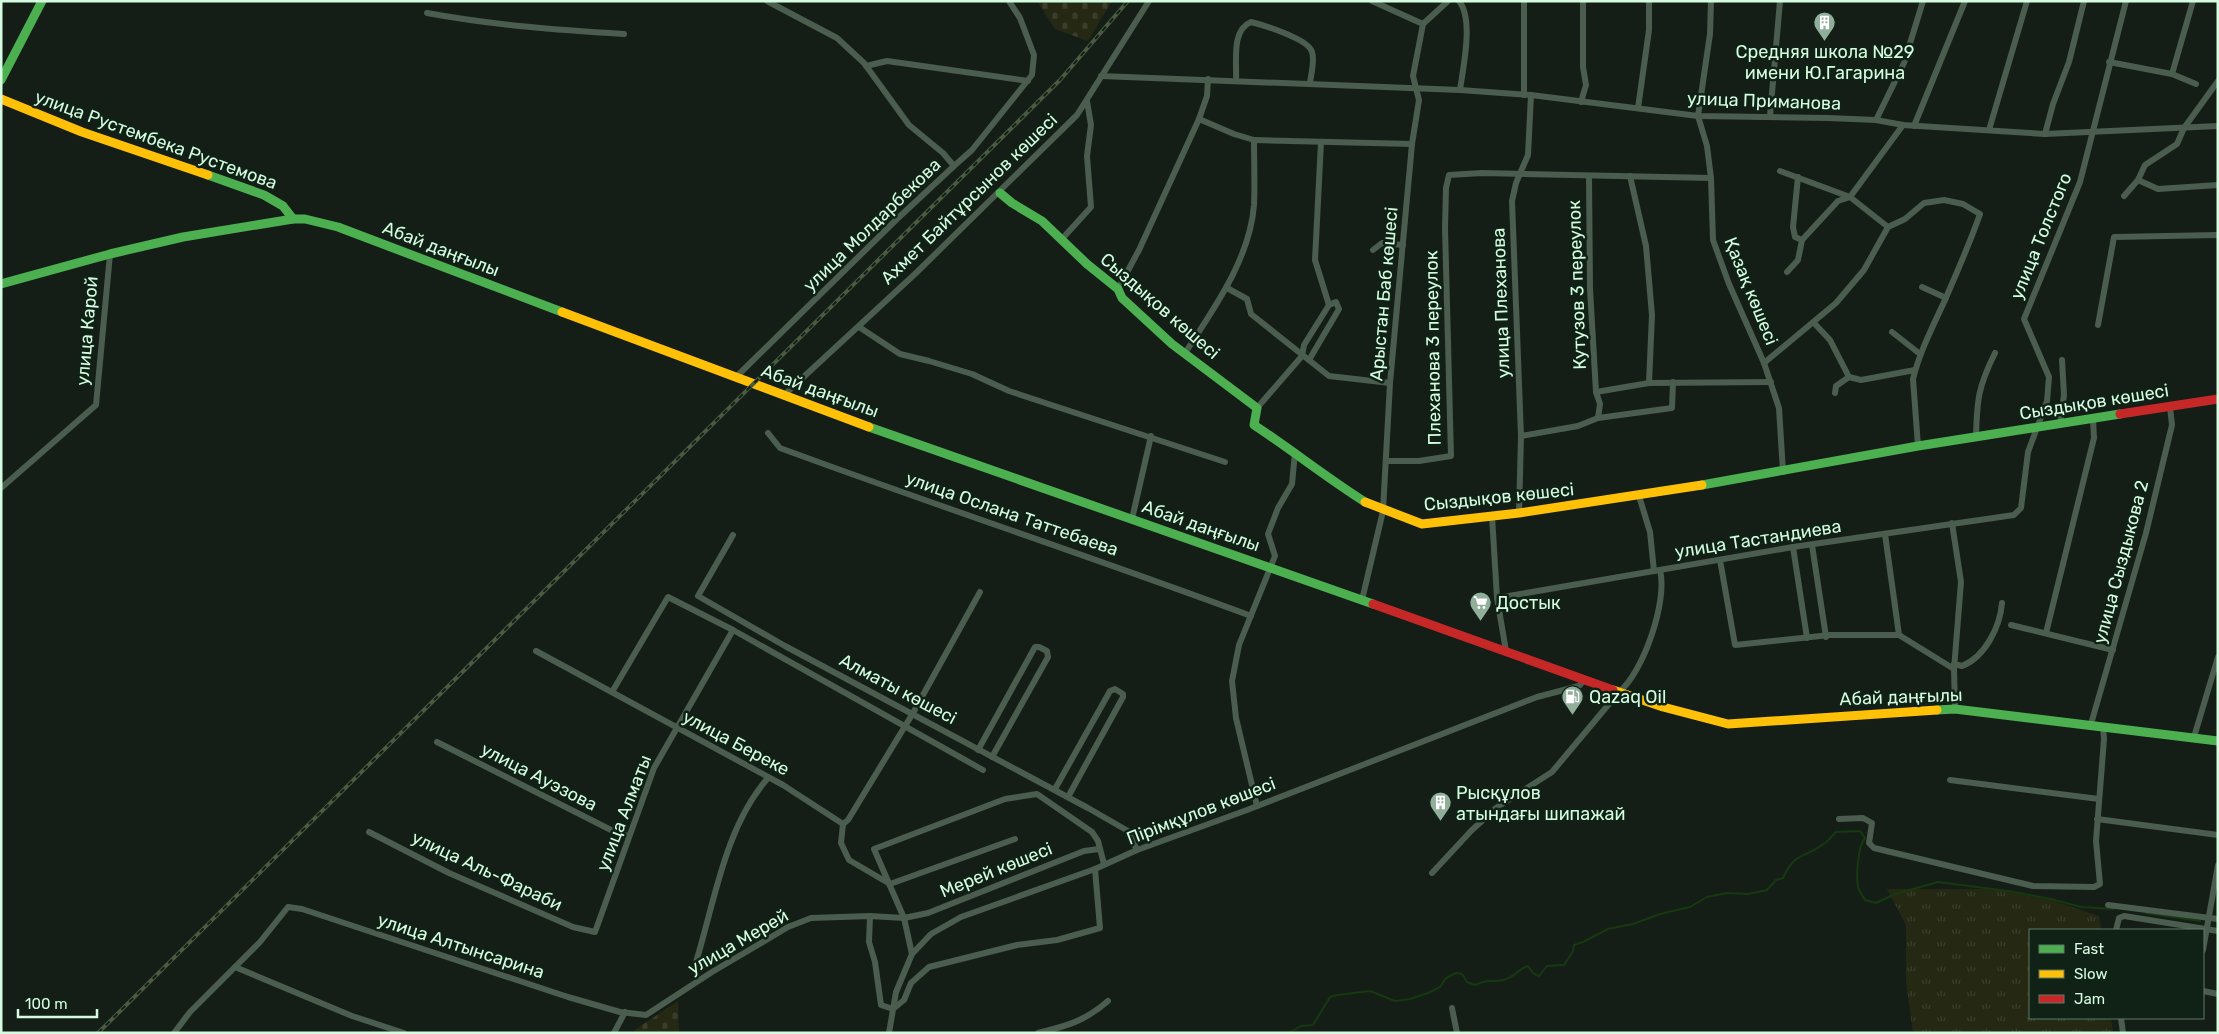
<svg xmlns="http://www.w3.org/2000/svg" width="2219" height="1034" viewBox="0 0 2219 1034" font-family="Rubik,sans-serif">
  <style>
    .grass { fill: url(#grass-tufts) }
    .cemetery { fill: url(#cemetery-stones) }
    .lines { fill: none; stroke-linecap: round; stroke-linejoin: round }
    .stream { stroke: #173910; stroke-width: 2 }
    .street { stroke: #4a5d4e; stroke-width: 6 }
    .fast { stroke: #4caf50; stroke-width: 9 }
    .slow { stroke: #ffc107; stroke-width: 9 }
    .jam { stroke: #c62828; stroke-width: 9 }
    .rail-casing { stroke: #4b5b41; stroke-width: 4 }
    .rail { stroke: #102216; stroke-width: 2; stroke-dasharray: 5.5; stroke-linecap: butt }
    .labels { text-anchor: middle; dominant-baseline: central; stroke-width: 5; stroke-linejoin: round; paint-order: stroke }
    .poi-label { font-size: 18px; fill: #d5fbe0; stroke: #102216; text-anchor: start }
    .street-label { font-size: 18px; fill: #d5fbe0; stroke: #102216 }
  </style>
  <defs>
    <pattern id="grass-tufts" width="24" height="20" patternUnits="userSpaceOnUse" patternTransform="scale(1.25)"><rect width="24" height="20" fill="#252914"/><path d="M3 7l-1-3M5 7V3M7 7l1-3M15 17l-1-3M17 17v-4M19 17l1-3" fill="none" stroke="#3a3e2b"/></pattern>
    <pattern id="cemetery-stones" width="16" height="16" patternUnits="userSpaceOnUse" patternTransform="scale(1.25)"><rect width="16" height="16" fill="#252914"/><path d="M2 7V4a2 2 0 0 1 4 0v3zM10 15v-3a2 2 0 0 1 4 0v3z" fill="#3a3e2b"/></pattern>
  </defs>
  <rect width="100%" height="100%" fill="#141e17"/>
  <polygon class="grass" points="1887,889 1994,889 2054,901 2099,916 2101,930 2030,930 2030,1018 2111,1018 2113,1033 1913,1033 1906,981 1906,925"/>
  <g class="cemetery">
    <polygon points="1037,1 1112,1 1088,41 1055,29"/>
    <polygon points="678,1001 679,1033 633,1033 636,1029"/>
  </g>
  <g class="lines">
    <g class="stream">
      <polyline points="2146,913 2200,921"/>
      <path d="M 1289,1033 L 1301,1026 L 1313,1025 L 1330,997 L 1337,995 L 1370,991 L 1395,1001 L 1410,999 L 1428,993 L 1440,987 L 1446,978 L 1456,973 L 1462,974 L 1467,982 L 1475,985 C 1489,978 1492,983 1503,980 C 1515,978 1517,969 1528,966 L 1533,973 L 1539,976 L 1547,966 L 1564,965 L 1573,951 L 1574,945 L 1583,942 L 1608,929 L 1633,924 L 1660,914 L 1690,907 L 1707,897 L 1727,893 L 1748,894 L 1767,890 L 1776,880 L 1783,878 C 1795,851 1806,858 1825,843 C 1829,840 1832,836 1836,832 L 1860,831 L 1865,838 C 1858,846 1855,879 1859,890 C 1861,893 1863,897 1865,900 L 1876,903 L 1895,894 L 1938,882 L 2008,891 L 2051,899 L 2081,907 L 2114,909"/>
    </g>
    <g class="street">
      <polyline points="1372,1 1423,24"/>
      <path d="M 1459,1 C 1474,19 1463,68 1460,90"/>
      <polyline points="1711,1 1710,34 1698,116 1707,146 1711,178 1713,240 1729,284 1764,363 1779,408 1783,472"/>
      <path d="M 427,13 C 492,25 558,30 624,34"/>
      <polyline points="2109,62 2172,74 2193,1"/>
      <polyline points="866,66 887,61 1028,81"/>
      <polyline points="2172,74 2196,84"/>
      <polyline points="1101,76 1460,90 1531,95 1698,116 1828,118 1876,120 1903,125 2045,134 2218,126"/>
      <path d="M 1236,80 C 1237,62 1231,30 1251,22 C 1263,25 1309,39 1312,52 C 1315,61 1311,74 1310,83"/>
      <polyline points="1524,95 1524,1"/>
      <polyline points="1581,102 1586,85 1583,67 1583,1"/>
      <polyline points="1638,108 1649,30 1649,1"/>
      <polyline points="1770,116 1780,1"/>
      <polyline points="1199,119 1234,134 1254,140 1412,144"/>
      <polyline points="1876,120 1904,63 1923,1"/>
      <polyline points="1914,126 1965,1"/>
      <polyline points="1989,130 2027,1"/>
      <polyline points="2045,134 2053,104 2069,62 2084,1"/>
      <polyline points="1321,142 1315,260 1329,305"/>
      <polyline points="954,166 972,150 1032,75 1034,55 1020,18 1009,1"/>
      <polyline points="1780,171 1850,197 1888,227"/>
      <polyline points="1589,176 1590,289 1596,392 1600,404 1598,418"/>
      <polyline points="1630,176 1646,246 1652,315 1649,383"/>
      <polyline points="1798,177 1793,227 1795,237 1802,240"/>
      <polyline points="2138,180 2158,189 2218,185"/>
      <polyline points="2124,196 2138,180 2145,165 2177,144 2184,128 2218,81"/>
      <polyline points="1062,239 1091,207 1087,156 1091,125 1087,101"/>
      <polyline points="1373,250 1382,243 1403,245"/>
      <polyline points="1787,272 1798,260 1802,240 1838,201 1850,197 1903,125"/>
      <polyline points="1922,287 1946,298"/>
      <polyline points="1227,288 1247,299 1251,314 1329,376 1390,383"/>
      <polyline points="1118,289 1139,250 1199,119 1207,96 1208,79"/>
      <polyline points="1814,323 1830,340 1849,377"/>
      <polyline points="2098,325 2114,237 2218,235"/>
      <polyline points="859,327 900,354 929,361 972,374 1009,391 1225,462"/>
      <polyline points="1892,332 1920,354"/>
      <path d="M 1185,353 C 1213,310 1250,259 1254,205 C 1255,184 1254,162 1254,140"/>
      <path d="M 1764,363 L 1836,303 L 1864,270 L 1888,227 L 1905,219 L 1924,203 L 1944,200 L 1963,204 L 1980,214 C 1970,243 1957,272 1945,300 C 1933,326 1920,351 1913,379 L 1918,446"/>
      <polyline points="735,378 897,219 954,166 943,153 909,125 864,63 837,38 767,1"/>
      <polyline points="1596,392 1649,383 1771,382"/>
      <polyline points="1835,393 1836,386 1849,377 1861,380 1915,370"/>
      <polyline points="783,396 916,273 1077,115 1149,1"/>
      <polyline points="1257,408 1302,356 1304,345 1329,305 1336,302 1339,309 1309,360"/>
      <polyline points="2060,425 2064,395 2062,360"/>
      <path d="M 768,433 L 780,448 C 937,506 1095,558 1251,616"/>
      <polyline points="1521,436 1578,426 1598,418 1672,408 1673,382"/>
      <path d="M 1976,437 C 1977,400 1978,387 1995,353"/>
      <polyline points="1387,461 1419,461 1451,456 1445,228 1446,188 1449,175 1482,173 1711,178"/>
      <polyline points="1,488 96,405 110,254"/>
      <polyline points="1639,496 1650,532 1654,571"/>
      <polyline points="1519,513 1521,436 1512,201 1516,183 1528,155 1531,95"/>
      <polyline points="1492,516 1497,598 1506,651"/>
      <polyline points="1132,519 1151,436"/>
      <polyline points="1952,523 1961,582 1954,669 1955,709"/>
      <polyline points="1885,534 1899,635"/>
      <polyline points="733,535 698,596 785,646 1088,808 1128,831 1137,850"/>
      <polyline points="1812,545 1826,637"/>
      <polyline points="1793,547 1807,638"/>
      <polyline points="1720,560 1735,645 1830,635 1899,635 1954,669"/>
      <polyline points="1497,598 1793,547 2014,515 2021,508 2028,452 2047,401 2049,377 2024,319 2080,182 2126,1"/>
      <polyline points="1362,600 1383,511 1390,383 1412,144 1419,100 1413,76 1423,24 1448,1"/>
      <polyline points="2011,625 2113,650"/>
      <polyline points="2046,633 2094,438 2093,419"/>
      <polyline points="536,651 783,785 843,824"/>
      <path d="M 1954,664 L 1962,666 C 1985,657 2000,627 2002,603"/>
      <polyline points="612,692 668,597 733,630 983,770"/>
      <polyline points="2091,724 2146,533 2172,425 2170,407"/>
      <polyline points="2194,737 2218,657"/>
      <polyline points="437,742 613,831 628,836"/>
      <polyline points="978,750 1035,647 1039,647 1047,651 1048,657 992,757"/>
      <polyline points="1950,780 2099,799"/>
      <polyline points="1055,789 1110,691 1115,689 1123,694 1123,697 1068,797"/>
      <polyline points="1257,806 1236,718 1232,681 1239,645 1275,556 1268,534 1278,508 1292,484 1295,452"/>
      <polyline points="1839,819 1863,818 1872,823 1869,843 1874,848 2033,886 2094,887 2100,884 2096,841 2104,739 2103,726"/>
      <polyline points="2097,819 2218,835"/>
      <polyline points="843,824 848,820 913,713 980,592"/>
      <polyline points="843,824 841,843 849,860 890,884 1015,839"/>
      <polyline points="369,832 449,873 573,927 595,932 654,768 733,630"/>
      <path d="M 1432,873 L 1471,831 L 1496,808 L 1552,772 L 1619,692 C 1643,673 1668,601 1660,570"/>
      <polyline points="2108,905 2218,919"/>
      <polyline points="870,916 869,942 875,962 881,1005 893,1009 904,1000 911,983 929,967 1017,945 1057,940 1100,928 1095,869"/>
      <polyline points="2116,930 2119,918 2124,916 2218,931"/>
      <polyline points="2203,950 2218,865"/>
      <polyline points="912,954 904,918 874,849 1005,799 1037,794 1092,832 1098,841 1104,864"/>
      <path d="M 696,962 C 715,900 725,827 768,778"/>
      <polyline points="235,967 352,1016 404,1033"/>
      <polyline points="2203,991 2218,994"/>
      <polyline points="1452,1008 1457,1033"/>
      <polyline points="2121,1018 2123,1033"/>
      <polyline points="174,1033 190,1012 260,942 288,907 302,909 568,997 620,1012 646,1015 712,972 788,927 811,918 870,916 904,918 928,913 1084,851 1099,849"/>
      <polyline points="614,1033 625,1012"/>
      <polyline points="889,1033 896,992 912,954 931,934 961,917 1095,869 1137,850 1247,810 1537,697 1579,686 1585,679"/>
      <path d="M 1038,1033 C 1067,1026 1085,1021 1108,1001"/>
    </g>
    <g class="fast">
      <polyline points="1,80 42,1"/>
      <polyline points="208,175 264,195 283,206 293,219"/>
      <path d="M 1000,193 L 1012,203 L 1042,221 L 1087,264 L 1118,289 L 1122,298 L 1172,344 L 1257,408 L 1254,425 C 1292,450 1327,478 1365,502"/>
      <polyline points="1,284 110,254 183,237 293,219 305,219 338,227 562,312"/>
      <polyline points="869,427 1373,604"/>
      <polyline points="1702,485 1918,446 2120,414"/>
      <polyline points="1937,710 1955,709 2218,741"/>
    </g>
    <g class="slow">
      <polyline points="1,99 82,132 208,175"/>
      <polyline points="562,312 869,427"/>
      <polyline points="1365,502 1422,524 1519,513 1702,485"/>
      <polyline points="1613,690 1663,707 1728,724 1937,710"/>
    </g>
    <g class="jam">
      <polyline points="2120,414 2218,399"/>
      <polyline points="1373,604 1613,690"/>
    </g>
    <defs>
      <polyline id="rail" points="98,1033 1060,80 1128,1"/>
    </defs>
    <use href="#rail" class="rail-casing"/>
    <use href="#rail" class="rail"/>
  </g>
  <defs>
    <symbol id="building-pin" viewBox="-11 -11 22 30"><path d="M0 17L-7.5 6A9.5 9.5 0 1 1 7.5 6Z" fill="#91ae9a" stroke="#102216"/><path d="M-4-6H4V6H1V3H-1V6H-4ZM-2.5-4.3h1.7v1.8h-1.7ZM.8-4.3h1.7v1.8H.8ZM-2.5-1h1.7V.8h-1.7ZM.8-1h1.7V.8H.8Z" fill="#fff"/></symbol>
    <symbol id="supermarket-pin" viewBox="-11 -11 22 30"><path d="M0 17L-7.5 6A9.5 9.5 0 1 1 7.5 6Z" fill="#91ae9a" stroke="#102216"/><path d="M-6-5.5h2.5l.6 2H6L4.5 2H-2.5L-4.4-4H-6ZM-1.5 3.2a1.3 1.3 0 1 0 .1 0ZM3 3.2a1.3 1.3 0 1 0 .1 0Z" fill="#fff"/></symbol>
    <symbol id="fuel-pin" viewBox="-11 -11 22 30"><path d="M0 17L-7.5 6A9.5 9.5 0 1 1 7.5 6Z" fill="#91ae9a" stroke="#102216"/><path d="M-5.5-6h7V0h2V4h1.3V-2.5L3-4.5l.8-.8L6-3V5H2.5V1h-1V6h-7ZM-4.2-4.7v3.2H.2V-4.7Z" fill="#fff"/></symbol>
  </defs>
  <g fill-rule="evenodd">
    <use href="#building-pin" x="1812" y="10" width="25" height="34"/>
    <use href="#supermarket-pin" x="1468" y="590" width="25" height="34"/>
    <use href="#fuel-pin" x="1560" y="684" width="25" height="34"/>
    <use href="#building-pin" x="1428" y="790" width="25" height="34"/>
  </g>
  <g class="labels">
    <g class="poi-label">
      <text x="1825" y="52" text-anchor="middle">Средняя школа №29<tspan x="1825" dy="21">имени Ю.Гагарина</tspan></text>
      <text x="1496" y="603">Достык</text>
      <text x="1589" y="697">Qazaq Oil</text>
      <text x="1456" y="793">Рысқұлов<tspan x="1456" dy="21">атындағы шипажай</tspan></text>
    </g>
    <g class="street-label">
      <text transform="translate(1764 101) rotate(2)">улица Приманова</text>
      <text transform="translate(156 140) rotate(20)">улица Рустембека Рустемова</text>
      <text transform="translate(969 199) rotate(-44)">Ахмет Байтұрсынов көшесі</text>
      <text transform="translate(872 225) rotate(-44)">улица Молдарбекова</text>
      <text transform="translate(2041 236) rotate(-68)">улица Толстого</text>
      <text transform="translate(441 249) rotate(21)">Абай даңғылы</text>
      <text transform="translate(1577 285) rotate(-92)">Кутузов 3 переулок</text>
      <text transform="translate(1751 291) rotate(68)">Қазақ көшесі</text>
      <text transform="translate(1384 294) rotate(-85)">Арыстан Баб көшесі</text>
      <text transform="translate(1501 303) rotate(-92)">улица Плеханова</text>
      <text transform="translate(1160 306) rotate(41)">Сыздықов көшесі</text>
      <text transform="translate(87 331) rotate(-85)">улица Карой</text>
      <text transform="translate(1433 348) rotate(-91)">Плеханова 3 переулок</text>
      <text transform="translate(820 391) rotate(20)">Абай даңғылы</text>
      <text transform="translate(2094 402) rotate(-9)">Сыздықов көшесі</text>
      <text transform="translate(1499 497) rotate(-6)">Сыздықов көшесі</text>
      <text transform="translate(1012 514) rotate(19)">улица Ослана Таттебаева</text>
      <text transform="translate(1201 526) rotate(19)">Абай даңғылы</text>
      <text transform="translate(1758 539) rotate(-9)">улица Тастандиева</text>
      <text transform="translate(2121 562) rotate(-75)">улица Сыздыкова 2</text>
      <text transform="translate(898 689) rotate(28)">Алматы көшесі</text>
      <text transform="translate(1901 697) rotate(-2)">Абай даңғылы</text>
      <text transform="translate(736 743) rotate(28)">улица Береке</text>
      <text transform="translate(539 777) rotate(27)">улица Ауэзова</text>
      <text transform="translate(1201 811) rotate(-21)">Пірімқұлов көшесі</text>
      <text transform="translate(624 813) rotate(-69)">улица Алматы</text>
      <text transform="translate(996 870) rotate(-22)">Мерей көшесі</text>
      <text transform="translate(487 871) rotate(25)">улица Аль-Фараби</text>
      <text transform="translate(738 942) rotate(-30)">улица Мерей</text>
      <text transform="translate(461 946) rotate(18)">улица Алтынсарина</text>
    </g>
  </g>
  <rect width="2219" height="1034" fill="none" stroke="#d5fbe0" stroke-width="5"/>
  <rect x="2029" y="929" width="175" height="90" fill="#102216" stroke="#5f7967"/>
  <rect x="2039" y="945" width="25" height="8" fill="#4caf50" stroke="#5f7967"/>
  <text x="2074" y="954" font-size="15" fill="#d5fbe0">Fast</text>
  <rect x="2039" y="970" width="25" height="8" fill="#ffc107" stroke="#5f7967"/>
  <text x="2074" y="979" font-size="15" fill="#d5fbe0">Slow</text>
  <rect x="2039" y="995" width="25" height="8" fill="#c62828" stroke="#5f7967"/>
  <text x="2074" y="1004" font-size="15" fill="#d5fbe0">Jam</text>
  <path d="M18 1009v8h79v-8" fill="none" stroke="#d5fbe0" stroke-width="2.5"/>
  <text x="25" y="1009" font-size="15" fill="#d5fbe0" stroke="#102216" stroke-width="4" paint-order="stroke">100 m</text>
</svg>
